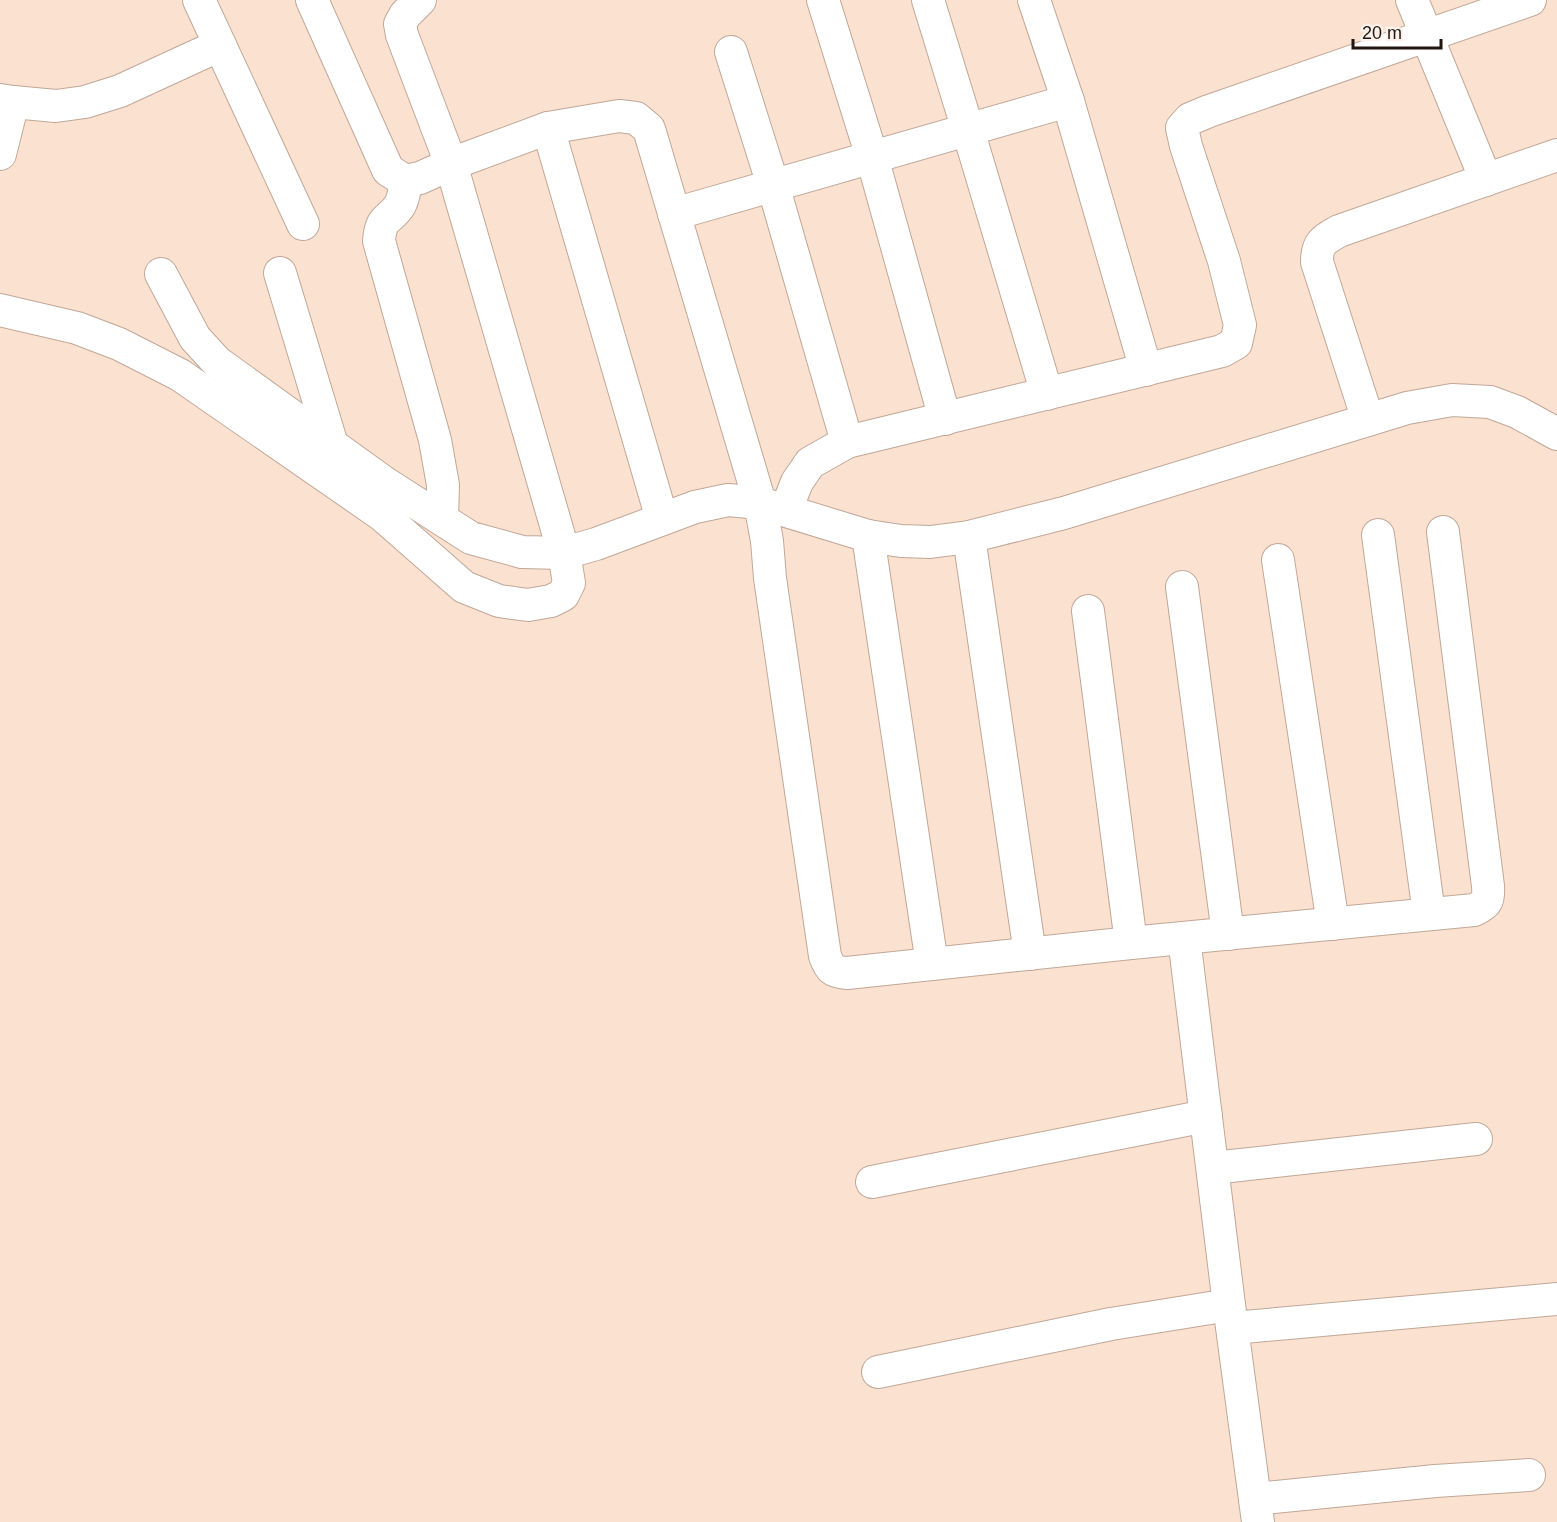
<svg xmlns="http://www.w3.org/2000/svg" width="1557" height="1522" viewBox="0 0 1557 1522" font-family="Arial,sans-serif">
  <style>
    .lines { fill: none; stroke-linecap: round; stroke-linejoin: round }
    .minor-casing { stroke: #c0a797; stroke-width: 34 }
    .minor { stroke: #fff; stroke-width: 32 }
  </style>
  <rect width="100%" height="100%" fill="#fbe1d0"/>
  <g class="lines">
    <defs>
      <g id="minor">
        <polyline points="199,0 303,224"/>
        <path d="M 312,0 L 388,170 L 405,181 L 420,178 L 451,164 L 548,128 L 619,116 L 636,118 L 649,129 L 760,503 L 767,541 L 770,578 L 825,956 C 830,969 832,972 847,973 L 1131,943 L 1474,910 C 1487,904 1489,901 1488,886 L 1443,532"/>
        <polyline points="823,0 872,157 945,419"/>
        <polyline points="928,0 968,130 1047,394"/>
        <polyline points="1034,0 1068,101 1146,370"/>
        <polyline points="1412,0 1486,180"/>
        <polyline points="731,52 773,185 847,442"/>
        <polyline points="0,100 13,102 56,106 85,102 120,91 220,45"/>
        <polyline points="548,128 662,519"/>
        <polyline points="0,154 13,102"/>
        <path d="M 405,181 C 405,189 404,197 400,205 C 390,221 381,215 379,241 L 435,440 L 443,485 L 442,519"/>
        <polyline points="674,214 1068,101"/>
        <polyline points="280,273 332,445"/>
        <polyline points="161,274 195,338 217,362 385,483 471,538 522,552 564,553 596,544 695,507 728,500 760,503 868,536 901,541 930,542 969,537 1064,513 1407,408 1452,400 1490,402 1517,412 1557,434"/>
        <polyline points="0,310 77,328 119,344 180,375 382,515 464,587 499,601 528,605 551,601 563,595 569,583 564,553 451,164 402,35 400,24 405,15 420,0"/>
        <path d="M 1368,420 L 1317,262 C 1317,243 1323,240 1339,231 L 1557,155"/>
        <polyline points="786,510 797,482 810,463 847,442 1222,351 1236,343 1240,325 1224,261 1186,146 1182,128 1190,119 1209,111 1530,0"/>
        <polyline points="1378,535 1429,914"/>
        <polyline points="868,536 932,964"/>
        <polyline points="969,537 1030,954"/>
        <polyline points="1278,560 1333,924"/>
        <polyline points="1182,587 1228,934"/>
        <polyline points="1088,611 1131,943"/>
        <polyline points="1184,938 1229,1305 1258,1522"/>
        <polyline points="1213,1168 1476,1139"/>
        <polyline points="872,1182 1206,1116"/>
        <polyline points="1233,1328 1557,1299"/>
        <polyline points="878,1372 1111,1324 1229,1305"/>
        <polyline points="1255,1499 1435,1481 1529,1475"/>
      </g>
    </defs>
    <use href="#minor" class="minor-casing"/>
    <use href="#minor" class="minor"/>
  </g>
  <path d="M1353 39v9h88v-9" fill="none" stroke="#201711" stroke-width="3"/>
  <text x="1362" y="39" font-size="18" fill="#201711" stroke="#fcf1eb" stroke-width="4.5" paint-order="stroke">20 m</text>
</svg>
